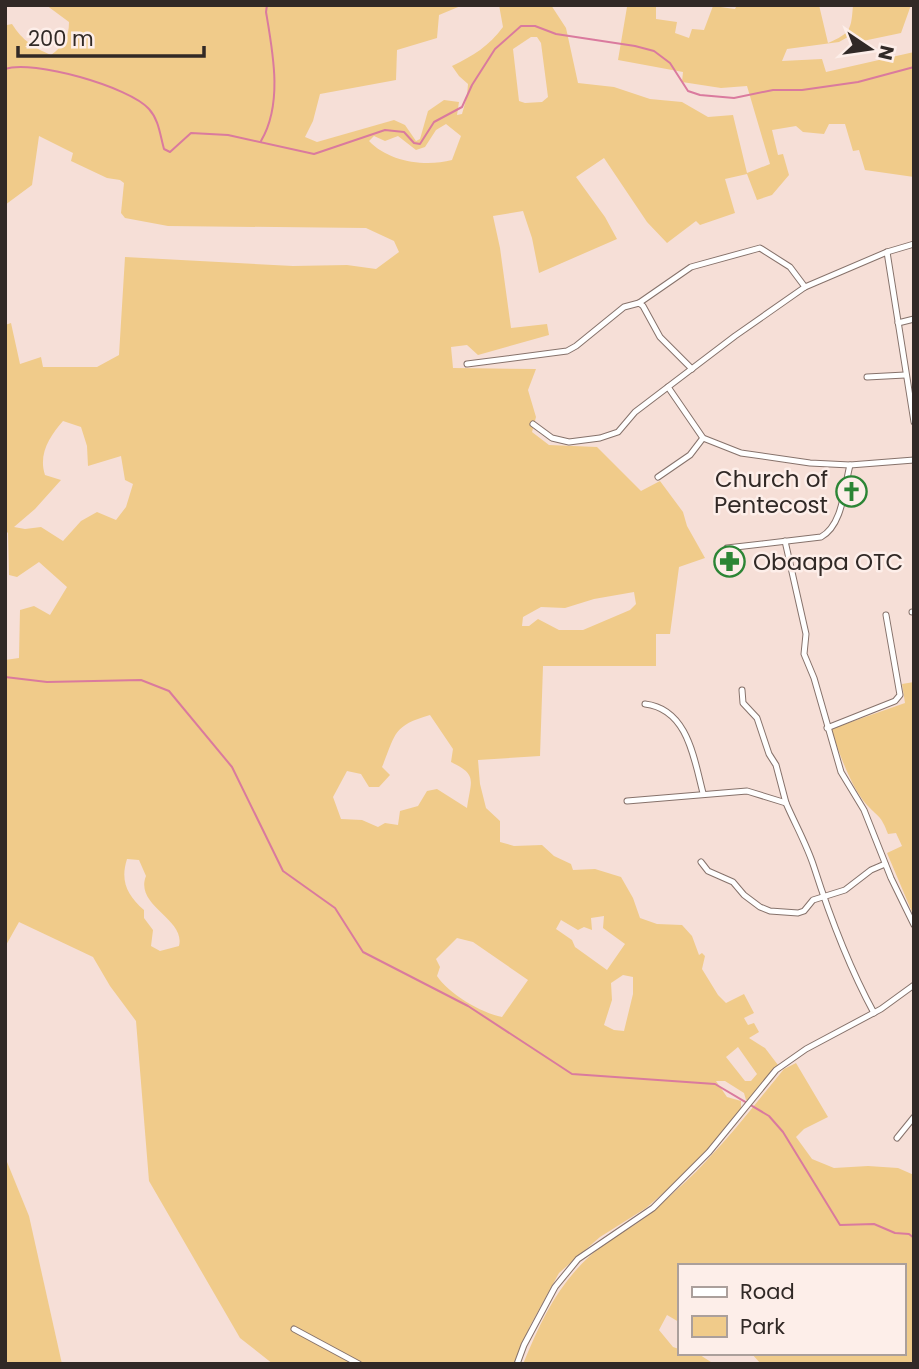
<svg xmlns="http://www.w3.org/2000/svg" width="919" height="1369" viewBox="0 0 919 1369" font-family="Poppins,sans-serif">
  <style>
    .green { fill: #f0cb8a; fill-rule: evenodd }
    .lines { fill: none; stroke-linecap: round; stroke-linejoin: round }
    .stream { stroke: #da7a9e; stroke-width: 2 }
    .street-casing { stroke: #86726b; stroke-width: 7 }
    .street { stroke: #fff; stroke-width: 5 }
    .labels { text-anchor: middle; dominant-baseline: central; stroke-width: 5; stroke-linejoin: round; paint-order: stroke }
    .poi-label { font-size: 23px; fill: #312926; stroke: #fdeee9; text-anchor: end }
  </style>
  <rect width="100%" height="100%" fill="#f6dfd7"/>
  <g class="green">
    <path d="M 46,5 L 463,5 L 439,15 L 437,38 L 397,50 L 396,80 L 320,94 L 313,121 L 305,137 L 317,142 L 394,120 L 405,125 L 416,141 L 420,139 L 428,111 L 444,100 L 459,102 L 457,115 L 462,114 L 467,96 L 468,84 L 459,76 L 452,66 C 473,56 489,46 503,27 L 499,5 L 551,5 L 566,28 L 578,83 L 614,87 L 650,99 L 682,102 L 708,117 L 733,115 L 747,173 L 770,164 L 747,86 L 721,88 L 682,82 L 683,72 L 618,60 L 627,7 L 625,5 L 656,5 L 656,19 L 677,22 L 675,33 L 689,38 L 692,29 L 704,30 L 713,6 L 735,9 L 737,5 L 819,5 L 828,43 C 851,33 851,30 853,5 L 911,5 L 901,33 L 858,42 L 853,34 L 839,42 L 787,49 L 782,61 L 822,59 L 826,72 L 914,52 L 914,177 L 865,170 L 859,150 L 853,151 L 845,124 L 829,124 L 824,134 L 803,132 L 796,126 L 772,130 L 778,155 L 783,154 L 789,175 L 772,195 L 757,200 L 747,174 L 725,179 L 735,213 L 700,225 L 696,221 L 667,243 L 647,222 L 604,158 L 576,177 L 605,217 L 617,239 L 539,273 L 532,238 L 523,211 L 493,216 L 500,248 L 511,328 L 547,324 L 549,335 L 478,355 L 467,345 L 451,347 L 453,368 L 536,369 L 528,390 L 536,417 L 532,432 L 549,445 L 597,447 L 641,491 L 660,481 L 683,512 L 687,526 L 705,558 L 679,567 L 670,634 L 656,634 L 656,666 L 543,666 L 540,756 L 478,760 L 480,784 L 486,808 L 500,821 L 500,842 L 514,846 L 542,845 L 554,856 L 571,864 L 573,870 L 595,869 L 621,877 L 633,898 L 640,918 L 657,924 L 682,925 L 692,936 L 699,955 L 702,953 L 705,956 L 702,969 L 718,995 L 726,1003 L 744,994 L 754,1013 L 744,1018 L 748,1025 L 754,1023 L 759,1032 L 749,1038 L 765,1048 L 778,1065 L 749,1100 L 746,1100 L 744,1093 L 725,1081 L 716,1081 L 727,1097 L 741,1101 L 741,1109 L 709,1148 L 667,1190 L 646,1208 L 600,1237 L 559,1273 L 530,1326 L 514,1364 L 273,1364 L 240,1338 L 149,1181 L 136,1021 L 110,986 L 93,957 L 19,922 L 5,947 L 5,660 L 19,658 L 20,610 L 34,606 L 50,615 L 67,587 L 39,562 L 17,577 L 9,575 L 8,533 L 5,530 L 5,325 L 11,323 L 20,364 L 41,357 L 43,367 L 97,367 L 119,355 L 125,257 L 293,266 L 347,265 L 376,269 L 399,252 L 394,241 L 366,228 L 168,226 L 125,218 L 121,213 L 124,183 L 120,180 L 107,178 L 71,161 L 73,153 L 39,136 L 32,185 L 5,205 L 5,23 L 7,25 L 12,24 C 23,41 33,47 51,55 C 63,46 69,38 69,22 ZM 531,37 L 537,37 L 541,43 L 548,97 L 542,102 L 525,103 L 519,101 L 513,49 ZM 446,124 L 461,136 L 452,160 C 425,167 389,162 369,141 L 374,136 L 385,141 L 398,136 L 416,150 L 425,147 L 436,130 ZM 63,421 L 81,427 L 87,446 L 88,466 L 121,456 L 125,480 L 133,484 L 126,507 L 116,520 L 97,512 L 81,521 L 63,541 L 41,527 L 25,529 L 14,527 L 35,509 L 61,480 L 45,475 C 38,454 50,436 63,421 ZM 634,592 L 636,604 L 630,610 L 583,630 L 559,630 L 538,619 L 529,626 L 522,626 L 523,617 L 541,607 L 565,608 L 594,599 ZM 430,715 L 453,749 L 451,762 C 478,775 471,780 467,808 L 437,789 L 427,791 L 418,806 L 400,811 L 398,825 L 385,823 L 378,827 L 362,820 L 341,819 L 333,797 L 347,771 L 361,774 L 369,787 L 379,787 L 390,775 L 382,767 C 396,734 392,726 430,715 ZM 127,859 L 139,860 L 146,876 C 134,906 186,919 179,946 L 160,951 L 151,946 L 153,930 L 144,918 L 144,910 C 127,895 120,881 127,859 ZM 604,916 L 603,928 L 625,944 L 607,970 L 575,947 L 572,940 L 556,929 L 561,920 L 578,930 L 584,927 L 592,930 L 591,918 ZM 457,938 L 473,942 L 528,980 L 502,1017 C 481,1013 448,993 437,976 L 440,967 L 436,959 ZM 623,975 L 633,977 L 633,994 L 624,1031 L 614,1030 L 604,1025 L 612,1000 L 611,983 ZM 738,1047 L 757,1074 L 751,1081 L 745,1081 L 726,1057 Z"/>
    <path d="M 914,682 L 914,911 L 912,912 L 887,853 L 902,846 L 896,833 L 888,834 C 881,815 878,817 866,804 C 851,787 838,750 831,729 L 905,703 L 902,684 Z"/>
    <path d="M 796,1063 L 828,1117 L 804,1129 L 796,1137 L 812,1159 L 834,1168 L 868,1166 L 898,1168 L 914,1175 L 914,1364 L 761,1364 L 751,1353 L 903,1353 L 903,1266 L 679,1266 L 679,1322 L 667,1315 L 659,1330 L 673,1347 L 679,1349 L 679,1353 L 697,1353 L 714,1364 L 523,1364 C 544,1313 564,1272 610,1240 C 628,1228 642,1222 658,1207 C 675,1191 693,1176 708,1159 C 735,1131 759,1099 784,1069 Z"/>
    <polygon points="5,1157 29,1216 62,1364 5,1364"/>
  </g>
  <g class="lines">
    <g class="stream">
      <path d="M 5,69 C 32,59 130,87 149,109 C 159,120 160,135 164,149 L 170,152 L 191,133 L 228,135 L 314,154 L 385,130 L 404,132 L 414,143 L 420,144 L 434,122 L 462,107 L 472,85 L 495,49 L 521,26 L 535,26 L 556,34 L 635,46 L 654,51 L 670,63 L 688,91 L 700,95 L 734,98 L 773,90 L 802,90 L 858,82 L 914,67"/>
      <path d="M 261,141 C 283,104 273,53 266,12 L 267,5"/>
      <polyline points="5,677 47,682 141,680 169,691 232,767 283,871 335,908 363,952 468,1006 572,1074 715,1084 769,1116 783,1132 840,1225 874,1224 895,1233 909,1234 914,1238"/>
    </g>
    <defs>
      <g id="street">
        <polyline points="887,252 914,422"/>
        <polyline points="639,303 691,267 760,248 790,267 805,287"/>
        <polyline points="898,323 914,319"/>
        <polyline points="467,364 567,351 576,346 624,307 639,303 643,306 660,337 692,369"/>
        <polyline points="867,377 905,375"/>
        <polyline points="668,387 703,438 741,453 810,463 850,465 914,460"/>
        <polyline points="533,424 552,438 569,442 600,438 618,432 635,412 735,336 805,287 887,252 914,244"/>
        <polyline points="658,477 690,455 703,438"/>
        <polyline points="785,541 806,634 804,654 814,678 841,772 864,810 891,878 914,925"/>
        <path d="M 727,548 L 821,537 C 843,525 844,488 850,465"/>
        <polyline points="912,612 914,612"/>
        <polyline points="742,690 743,703 757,718 769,754 776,765 786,803"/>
        <path d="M 645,704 C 688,709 694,759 703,793"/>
        <polyline points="827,728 895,701 900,695 886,615"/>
        <path d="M 627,801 L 747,791 L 786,803 C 795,824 807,845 814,867 C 830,917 849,967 874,1013"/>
        <polyline points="701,862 708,871 733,882 744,895 760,907 770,911 798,913 804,911 813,900 845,890 871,870 885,864"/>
        <polyline points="897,1138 914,1117"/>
        <polyline points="294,1329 359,1364"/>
        <polyline points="517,1364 524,1345 555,1287 578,1259 653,1208 709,1152 776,1070 806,1049 881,1009 914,985"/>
      </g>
    </defs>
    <use href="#street" class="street-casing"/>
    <use href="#street" class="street"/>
  </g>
  <defs>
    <symbol id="church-ring" viewBox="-11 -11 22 22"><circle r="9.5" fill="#fdeee9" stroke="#2c8535" stroke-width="1.5"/><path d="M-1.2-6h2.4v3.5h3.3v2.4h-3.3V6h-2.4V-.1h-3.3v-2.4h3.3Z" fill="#2c8535"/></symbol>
    <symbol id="pharmacy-ring" viewBox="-11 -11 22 22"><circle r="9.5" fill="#fdeee9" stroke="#2c8535" stroke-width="1.5"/><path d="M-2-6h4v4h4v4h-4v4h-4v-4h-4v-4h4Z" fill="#2c8535"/></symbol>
  </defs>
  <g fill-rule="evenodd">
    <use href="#church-ring" x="834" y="474" width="35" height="35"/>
    <use href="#pharmacy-ring" x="712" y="544" width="35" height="35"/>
  </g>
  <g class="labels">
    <g class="poi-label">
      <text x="828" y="479">Church of<tspan x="828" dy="26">Pentecost</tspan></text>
      <text x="753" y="562" text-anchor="start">Obaapa OTC</text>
    </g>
  </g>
  <rect width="919" height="1369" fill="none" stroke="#312926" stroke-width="14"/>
  <rect x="678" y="1264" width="228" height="91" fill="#fdeee9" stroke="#ab9f9b" stroke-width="2"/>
  <rect x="692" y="1287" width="35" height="10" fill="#ffffff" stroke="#ab9f9b" stroke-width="2"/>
  <text x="740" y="1299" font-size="21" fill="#312926">Road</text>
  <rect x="692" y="1316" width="35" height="21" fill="#f0cb8a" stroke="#ab9f9b" stroke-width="2"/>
  <text x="740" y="1334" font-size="21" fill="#312926">Park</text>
  <g transform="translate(870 49) rotate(103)" stroke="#fdeee9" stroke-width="5" paint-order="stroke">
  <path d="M0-5L12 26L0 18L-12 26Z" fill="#312926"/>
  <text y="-10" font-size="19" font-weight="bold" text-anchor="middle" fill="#312926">N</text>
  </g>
  <path d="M18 46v10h186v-10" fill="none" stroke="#312926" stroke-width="3.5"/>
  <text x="28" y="46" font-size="21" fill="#312926" stroke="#fdeee9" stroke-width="5" paint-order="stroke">200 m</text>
</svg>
